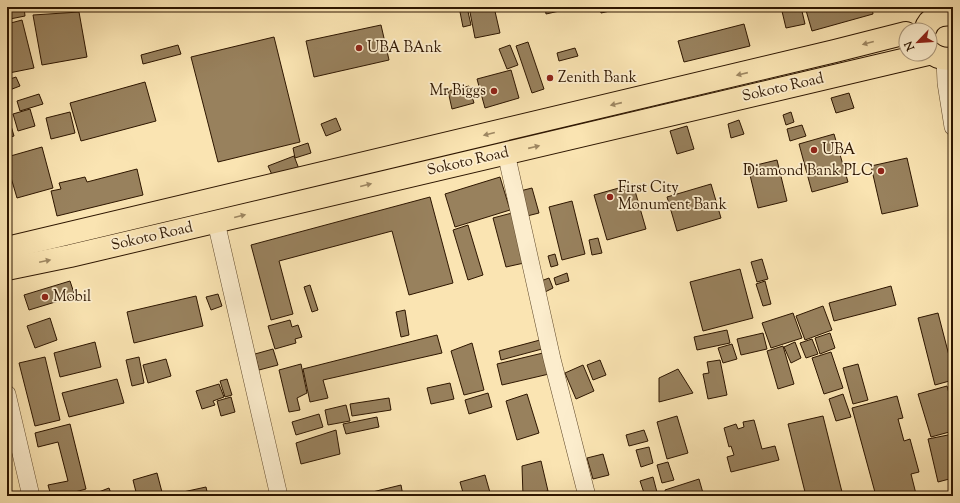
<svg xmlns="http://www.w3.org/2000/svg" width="960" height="503" viewBox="0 0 960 503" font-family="'Sorts Mill Goudy',serif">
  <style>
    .building { fill: #98815d; stroke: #2e1600 }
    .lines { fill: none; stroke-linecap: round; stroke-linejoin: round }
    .street-casing { stroke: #614a2c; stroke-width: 18 }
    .primary-casing { stroke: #2e1600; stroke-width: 24 }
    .street { stroke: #fcedcd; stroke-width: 17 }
    .primary { stroke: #fae4b2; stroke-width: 22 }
    .oneway { fill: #9e8762 }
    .poi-dot { fill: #8f2418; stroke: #fcedcd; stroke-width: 1.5 }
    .labels { text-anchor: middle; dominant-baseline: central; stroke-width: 3.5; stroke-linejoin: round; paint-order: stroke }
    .poi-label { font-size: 15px; fill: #2e1600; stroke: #fcedcd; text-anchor: start }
    .street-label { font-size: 15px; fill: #2e1600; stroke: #fcedcd }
  </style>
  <rect width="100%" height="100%" fill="#fae4b2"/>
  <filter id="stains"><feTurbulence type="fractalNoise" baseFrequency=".005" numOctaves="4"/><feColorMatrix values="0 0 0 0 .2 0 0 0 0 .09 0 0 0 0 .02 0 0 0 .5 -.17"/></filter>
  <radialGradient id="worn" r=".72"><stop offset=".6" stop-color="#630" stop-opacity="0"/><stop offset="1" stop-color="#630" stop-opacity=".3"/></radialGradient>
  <g class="building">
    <polygon points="8,7 24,7 25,16 10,19"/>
    <polygon points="459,7 467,7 471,25 463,27"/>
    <polygon points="469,7 494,7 500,33 475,38"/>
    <polygon points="545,7 577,7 546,14"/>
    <polygon points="600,7 623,7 623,8 601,13"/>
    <polygon points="781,7 801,7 805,24 786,28"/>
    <polygon points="805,7 872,7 873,14 812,31"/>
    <polygon points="79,12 87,57 42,65 33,15"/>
    <polygon points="22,20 34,68 9,73 7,24"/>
    <polygon points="744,24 750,46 684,62 678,41"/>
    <polygon points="381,25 389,60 314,77 306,41"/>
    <polygon points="274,37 300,142 218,162 191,57"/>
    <polygon points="528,42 544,89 532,93 516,46"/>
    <polygon points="178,45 181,54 143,64 141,55"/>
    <polygon points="510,45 518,65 507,69 499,49"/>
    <polygon points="575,48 578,56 559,61 557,53"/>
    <polygon points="511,70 519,98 485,108 477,79"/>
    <polygon points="16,77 20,86 7,91 7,80"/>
    <polygon points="145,82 156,121 81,141 70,103"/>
    <polygon points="469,86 474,103 452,109 448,91"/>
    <polygon points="849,93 854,108 836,113 831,98"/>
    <polygon points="39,94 43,104 20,111 17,101"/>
    <polygon points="30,109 35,126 18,131 13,114"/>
    <polygon points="70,112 75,133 51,139 46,118"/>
    <polygon points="791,112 794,122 786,125 783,115"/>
    <polygon points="336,118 341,130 326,136 321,124"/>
    <polygon points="9,119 14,136 7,138 7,120"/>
    <polygon points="739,120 744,134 731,138 728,124"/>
    <polygon points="802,125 806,136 790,141 787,129"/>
    <polygon points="687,126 694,149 677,154 670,131"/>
    <polygon points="834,134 848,182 812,192 799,144"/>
    <polygon points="308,143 311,153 295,158 293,148"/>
    <polygon points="42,147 53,188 17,198 7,164 7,157"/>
    <polygon points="294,156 299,169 274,179 268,166"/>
    <polygon points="907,158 918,206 882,214 871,166"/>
    <polygon points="777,160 787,201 758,208 748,167"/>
    <polygon points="137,169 143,195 57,216 51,191 61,189 59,183 85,177 87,182"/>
    <polygon points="500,177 510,210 455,227 445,194"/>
    <polygon points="633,184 646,229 607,240 594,195"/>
    <polygon points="711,184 721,218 677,231 667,197"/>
    <polygon points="532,188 539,213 527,216 520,191"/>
    <polygon points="430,197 453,283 409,295 392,231 279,261 293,314 271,320 251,245"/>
    <polygon points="572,201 585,254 562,260 549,207"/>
    <polygon points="512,213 524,263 506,267 493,218"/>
    <polygon points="468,225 483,275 468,280 453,230"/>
    <polygon points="598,238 602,253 592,255 589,240"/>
    <polygon points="555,254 558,265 551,267 548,256"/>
    <polygon points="762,259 768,279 757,282 751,262"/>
    <polygon points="740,269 753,318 703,331 690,282"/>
    <polygon points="567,273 569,281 556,285 554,278"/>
    <polygon points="549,278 553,288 545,292 541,281"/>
    <polygon points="70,281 75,296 29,310 24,295"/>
    <polygon points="765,281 771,304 763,306 756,284"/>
    <polygon points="310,285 318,310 312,312 304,287"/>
    <polygon points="891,286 896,305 834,321 829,303"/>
    <polygon points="218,294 222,306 211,310 206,297"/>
    <polygon points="196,296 203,326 134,343 127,312"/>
    <polygon points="823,306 832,330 805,340 796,316"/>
    <polygon points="405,310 409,335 401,337 396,312"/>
    <polygon points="793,313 802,338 771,348 762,323"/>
    <polygon points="938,313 953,371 953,380 935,385 918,318"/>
    <polygon points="50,318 57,340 35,348 27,326"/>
    <polygon points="290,320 292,327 298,325 302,337 295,339 296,343 275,349 268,326"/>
    <polygon points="727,330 730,343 697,350 694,337"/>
    <polygon points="763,333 767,349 741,355 737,339"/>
    <polygon points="830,333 835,348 820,354 815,338"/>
    <polygon points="437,335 442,353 323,380 328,398 310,402 303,369"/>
    <polygon points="812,339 818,354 806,358 800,343"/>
    <polygon points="540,340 542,349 501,360 499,351"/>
    <polygon points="95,342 101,367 60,377 54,353"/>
    <polygon points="795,342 801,358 791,363 784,347"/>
    <polygon points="472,343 484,390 464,395 451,351"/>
    <polygon points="732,344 737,359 723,363 718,348"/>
    <polygon points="783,346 794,384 778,389 767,351"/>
    <polygon points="273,349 278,365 259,370 255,354"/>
    <polygon points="831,352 843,388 824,394 812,358"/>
    <polygon points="543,353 549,374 502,385 497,364"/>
    <polygon points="45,357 60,420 35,426 19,363"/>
    <polygon points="139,357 144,383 132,386 126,360"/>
    <polygon points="166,359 171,376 148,383 143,365"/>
    <polygon points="600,360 606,375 593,380 587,365"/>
    <polygon points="720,360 727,395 708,399 703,374 709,373 707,362"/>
    <polygon points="301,364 307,393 297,398 300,410 289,412 279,370"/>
    <polygon points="858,364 868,400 853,404 843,368"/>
    <polygon points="583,365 594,391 576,399 565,373"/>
    <polygon points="678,369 693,393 659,402 659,378"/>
    <polygon points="117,379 124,403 69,417 62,393"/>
    <polygon points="227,379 232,395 225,397 220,381"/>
    <polygon points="450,383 454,399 431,404 427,388"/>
    <polygon points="219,384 224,397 213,401 215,405 202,409 196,391"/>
    <polygon points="947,386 953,408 953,431 931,437 918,394"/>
    <polygon points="488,393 492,407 469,414 465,400"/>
    <polygon points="527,394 539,433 517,440 506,401"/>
    <polygon points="843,394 851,417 836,421 829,399"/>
    <polygon points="897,396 903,418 898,419 904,441 910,439 919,472 911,474 916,494 908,496 876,496 852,408"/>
    <polygon points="231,397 235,412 221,416 217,401"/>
    <polygon points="389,398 391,410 352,416 350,404"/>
    <polygon points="346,405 350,421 328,425 325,410"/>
    <polygon points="319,414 323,427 296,435 292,422"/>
    <polygon points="677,416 688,453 667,459 657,422"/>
    <polygon points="823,416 843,496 806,496 788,424"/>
    <polygon points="377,417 379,427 346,434 343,424"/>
    <polygon points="754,420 762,449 775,446 779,460 731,472 727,457 734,455 731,446 729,447 724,428 736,424 738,429 744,427 743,422"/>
    <polygon points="70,424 86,489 60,496 51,496 48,485 68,481 58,442 38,447 35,433"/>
    <polygon points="336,430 340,454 301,464 296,443"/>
    <polygon points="644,430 648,441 629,446 626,435"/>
    <polygon points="953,434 953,478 938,482 928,439"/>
    <polygon points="649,447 653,463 641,467 636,450"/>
    <polygon points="603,454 609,475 593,479 587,458"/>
    <polygon points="541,461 548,491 523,496 522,466"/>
    <polygon points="668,462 674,480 662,483 657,465"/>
    <polygon points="157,473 163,496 137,496 133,480"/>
    <polygon points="485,475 491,496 464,496 460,482"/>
    <polygon points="653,477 658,496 645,496 640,481"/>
    <polygon points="699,479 703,493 691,496 666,496 665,490"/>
    <polygon points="401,485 403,496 356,496"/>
    <polygon points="206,487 208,496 184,496 183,492"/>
    <polygon points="109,488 112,496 91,496 91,495"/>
  </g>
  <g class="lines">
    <defs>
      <g id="street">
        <polyline points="945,59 946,83 953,127"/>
        <polyline points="506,153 552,359 587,496"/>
        <polyline points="216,222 279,496"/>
        <polyline points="7,394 31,496"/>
      </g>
      <g id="primary">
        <path d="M 925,30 C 929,17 940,13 953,15"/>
        <path d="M 930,52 C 937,58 944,60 953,58"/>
        <polyline points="7,248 835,51 906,33"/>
        <polyline points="7,269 70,256 928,54"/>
      </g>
    </defs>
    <use href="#street" class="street-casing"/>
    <use href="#primary" class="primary-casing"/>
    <use href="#street" class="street"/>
    <use href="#primary" class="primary"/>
  </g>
  <defs><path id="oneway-solid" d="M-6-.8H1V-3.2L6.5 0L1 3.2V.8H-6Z"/></defs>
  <g class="oneway">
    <use href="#oneway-solid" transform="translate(868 43) rotate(165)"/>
    <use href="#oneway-solid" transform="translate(742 74) rotate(167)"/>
    <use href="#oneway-solid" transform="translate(616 104) rotate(167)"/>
    <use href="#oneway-solid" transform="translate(489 134) rotate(166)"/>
    <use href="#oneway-solid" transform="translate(534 147) rotate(-13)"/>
    <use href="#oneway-solid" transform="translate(366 185) rotate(-14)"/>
    <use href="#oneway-solid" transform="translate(240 216) rotate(-14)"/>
    <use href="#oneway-solid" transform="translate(45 261) rotate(-12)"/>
  </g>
  <g class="poi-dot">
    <circle cx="359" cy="48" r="4"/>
    <circle cx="550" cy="78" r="4"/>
    <circle cx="494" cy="91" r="4"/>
    <circle cx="814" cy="150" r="4"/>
    <circle cx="881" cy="171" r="4"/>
    <circle cx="610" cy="197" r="4"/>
    <circle cx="45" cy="297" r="4"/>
  </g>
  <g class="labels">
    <g class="poi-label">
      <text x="367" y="48">UBA BAnk</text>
      <text x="558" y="78">Zenith Bank</text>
      <text x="486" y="91" text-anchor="end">Mr Biggs</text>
      <text x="822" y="150">UBA</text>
      <text x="873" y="171" text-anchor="end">Diamond Bank PLC</text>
      <text x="618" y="188">First City<tspan x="618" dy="17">Monument Bank</tspan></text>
      <text x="53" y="297">Mobil</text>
    </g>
    <g class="street-label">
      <text transform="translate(783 88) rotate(-13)">Sokoto Road</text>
      <text transform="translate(468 162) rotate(-13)">Sokoto Road</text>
      <text transform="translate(152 237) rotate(-13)">Sokoto Road</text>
    </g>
  </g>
  <rect width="960" height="503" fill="none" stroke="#fae4b2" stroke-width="24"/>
  <rect x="8" y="8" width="944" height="487" fill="none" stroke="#2e1600" stroke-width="2"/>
  <rect x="12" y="12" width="936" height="479" fill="none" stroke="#2e1600"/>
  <g transform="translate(918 42) rotate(245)"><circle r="19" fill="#fcedcd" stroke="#aa977b"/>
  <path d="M0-3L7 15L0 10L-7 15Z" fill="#8f2418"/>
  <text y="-6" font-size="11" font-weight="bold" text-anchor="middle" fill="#2e1600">N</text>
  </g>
  <rect width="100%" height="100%" filter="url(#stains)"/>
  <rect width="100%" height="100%" fill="url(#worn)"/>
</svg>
